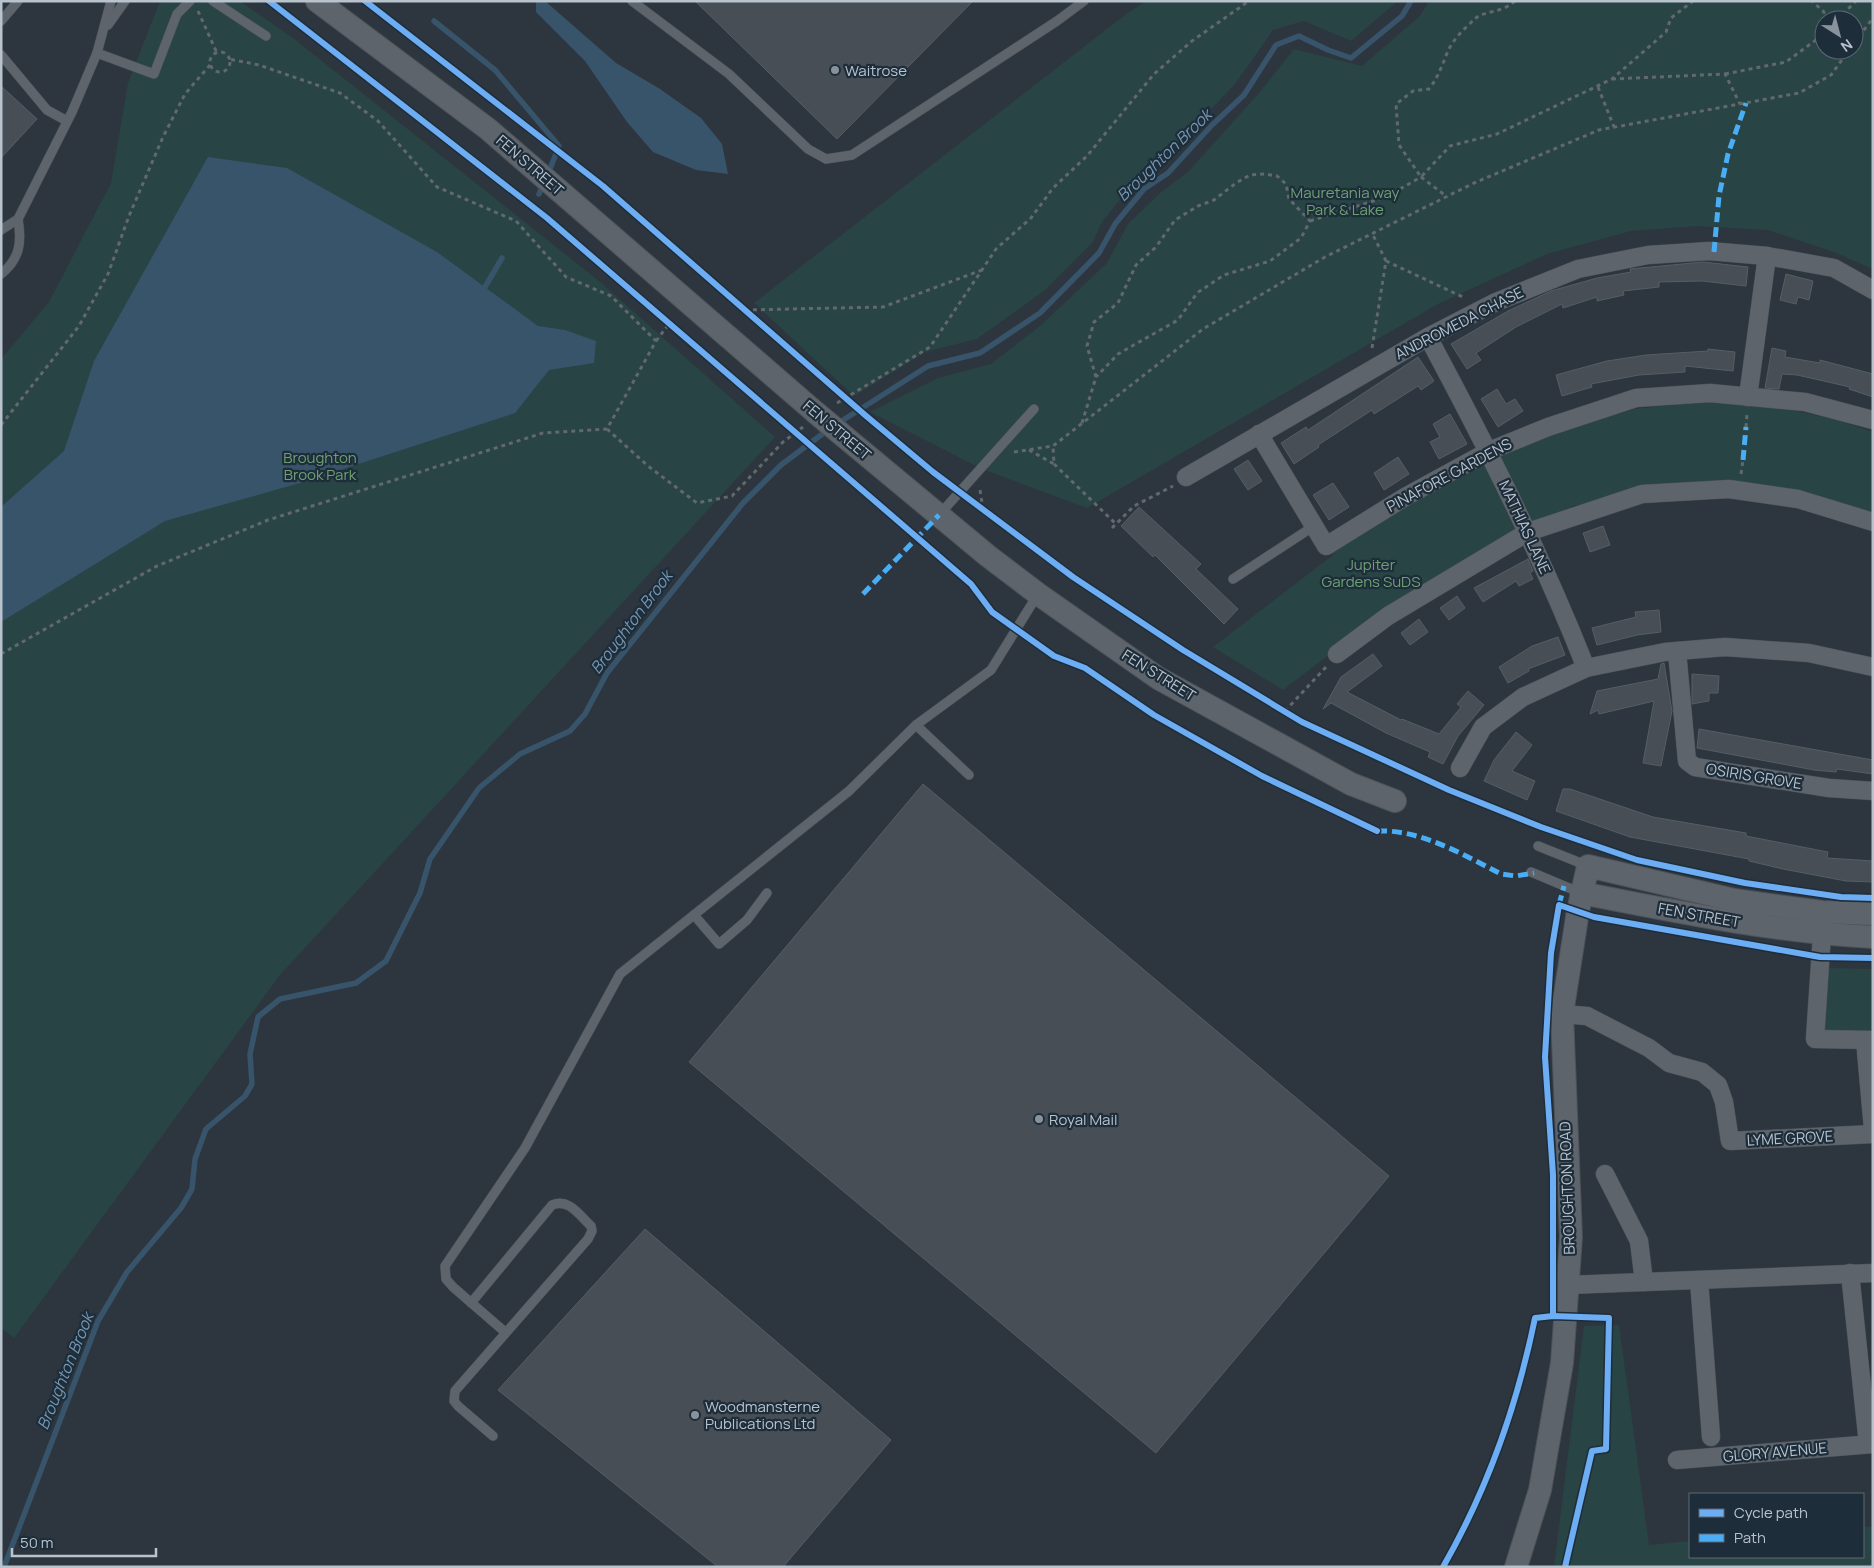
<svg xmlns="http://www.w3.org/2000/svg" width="1874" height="1568" viewBox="0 0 1874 1568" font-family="Manrope,sans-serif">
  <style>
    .green { fill: #284445; fill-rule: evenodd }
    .water { fill: #38546b }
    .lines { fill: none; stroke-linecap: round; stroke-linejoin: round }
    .stream { stroke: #38546b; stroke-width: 5.5 }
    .building { fill: #474e55; stroke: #555e65 }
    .service-casing { stroke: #4c5258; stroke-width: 10 }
    .minor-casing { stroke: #4c5258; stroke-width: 19 }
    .tertiary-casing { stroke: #4c5258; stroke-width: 24 }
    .path { stroke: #61686e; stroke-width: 3; stroke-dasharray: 4 4; stroke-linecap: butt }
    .service { stroke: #5e646b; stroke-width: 9 }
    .minor { stroke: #5e646b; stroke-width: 18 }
    .tertiary { stroke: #5e646b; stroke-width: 22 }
    .tertiary-bridge-casing { stroke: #4c5258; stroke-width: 24; stroke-linecap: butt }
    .tertiary-bridge { stroke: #5e646b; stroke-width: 22 }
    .quiet { stroke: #49aef6; stroke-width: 5; stroke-dasharray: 10 5; stroke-linecap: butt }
    .cycleway-casing { stroke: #1e2d3a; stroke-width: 9 }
    .cycleway { stroke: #6dadf4; stroke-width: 6 }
    .poi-dot { fill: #87929c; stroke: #1e2d3a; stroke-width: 2 }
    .labels { text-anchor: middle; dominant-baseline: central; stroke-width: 4.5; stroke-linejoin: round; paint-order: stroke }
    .poi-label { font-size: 15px; fill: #b8c3ce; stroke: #1e2d3a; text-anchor: start }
    .street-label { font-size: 15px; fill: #b8c3ce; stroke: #1e2d3a }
    .park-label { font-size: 15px; fill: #6da173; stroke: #1e2d3a }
    .water-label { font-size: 16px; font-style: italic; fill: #7597b3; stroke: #1e2d3a }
  </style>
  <rect width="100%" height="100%" fill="#2d363e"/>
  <g class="green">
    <polygon points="162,1 240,1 293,38 599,281 775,437 280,975 14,1338 1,1328 1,359 49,302 111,183 128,83 158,6"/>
    <polygon points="1146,1 1398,1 1351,41 1304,21 1273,30 1235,84 1163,160 1139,176 1102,222 1093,242 1045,290 977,339 925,352 854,396 754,303 1126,14"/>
    <path d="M 1429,1 L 1873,1 L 1873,269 L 1834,252 L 1768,230 L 1698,226 L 1631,231 L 1547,254 L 1438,304 L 1087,508 L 982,469 L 870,412 L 938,378 L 991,364 L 1040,326 L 1107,263 L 1128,224 L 1160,193 L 1188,172 L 1259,93 L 1294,49 L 1362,66 L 1420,16 ZM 1824,20 L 1854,20 L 1854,50 L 1824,50 Z"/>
    <polygon points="1706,401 1782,408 1837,420 1873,432 1873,512 1783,491 1576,505 1546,518 1330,654 1283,690 1213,647 1333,555 1331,549 1396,508 1531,439 1635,409"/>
    <polygon points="1826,968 1873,969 1873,1031 1822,1032"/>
    <polygon points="1619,1325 1649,1545 1690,1541 1690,1557 1863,1557 1863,1527 1873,1526 1873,1567 1554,1567 1584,1326"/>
  </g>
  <g class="water">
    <polygon points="536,1 545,1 616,63 660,89 701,118 722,144 728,174 696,170 653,152 627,122 585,61 536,12"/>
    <polygon points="208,157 287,168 437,252 538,326 565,330 596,341 594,363 549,370 515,413 300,483 165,521 1,622 1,507 64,451 94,361"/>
  </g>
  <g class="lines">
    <g class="stream">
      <polyline points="434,21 495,70 559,146 548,174"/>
      <polyline points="539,194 543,185"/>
      <polyline points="485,287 502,258"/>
      <polyline points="837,424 928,366 980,353 1040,313 1099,253 1115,224 1144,189 1168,173 1212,125 1244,95 1276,45 1299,36 1328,50 1351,58 1402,16 1411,1"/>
      <polyline points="4,1567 98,1321 127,1272 181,1208 192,1189 195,1159 206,1129 245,1096 252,1084 250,1054 258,1017 280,999 356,983 386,961 420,893 430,859 479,788 520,754 570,731 585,714 607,673 743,503 781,465 829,429"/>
    </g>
  </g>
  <g class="building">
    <polygon points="695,1 973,1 837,139"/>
    <polygon points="1,86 37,119 1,158"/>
    <polygon points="1703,262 1748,267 1746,286 1702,281 1659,282 1659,287 1623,291 1624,295 1597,301 1597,297 1563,308 1562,304 1516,327 1476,353 1481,360 1467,369 1451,344 1508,311 1551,291 1597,278 1631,272 1630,269"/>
    <polygon points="1786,274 1813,281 1809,300 1798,297 1796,304 1780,300"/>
    <polygon points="1772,348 1786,351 1785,357 1820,363 1820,360 1873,374 1873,397 1849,389 1850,387 1797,375 1782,374 1779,389 1765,388"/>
    <polygon points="1708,349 1735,352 1733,371 1685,366 1685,372 1639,375 1591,384 1592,387 1562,396 1556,375 1607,361 1646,355 1708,351"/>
    <polygon points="1418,357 1434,381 1421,390 1418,386 1374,414 1372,410 1318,445 1319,447 1294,464 1281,443 1306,427 1308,430"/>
    <polygon points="1497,389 1506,404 1515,399 1523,411 1498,427 1481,399"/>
    <polygon points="1450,414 1467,444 1439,459 1430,442 1440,437 1433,424"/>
    <polygon points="1398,457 1409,474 1384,490 1374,473"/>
    <polygon points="1248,460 1262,481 1248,490 1234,469"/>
    <polygon points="1333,483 1349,507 1329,520 1313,495"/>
    <polygon points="1139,507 1201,564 1196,569 1238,609 1224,624 1155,555 1153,557 1121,526"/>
    <polygon points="1603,526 1610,545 1590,552 1583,533"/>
    <polygon points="1528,559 1533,571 1530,573 1533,579 1519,586 1516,581 1483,602 1474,588"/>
    <polygon points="1457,596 1465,608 1449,620 1440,608"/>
    <polygon points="1659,610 1661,632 1637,635 1597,645 1592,628 1636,617 1635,612"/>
    <polygon points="1419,619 1428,632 1410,645 1401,633"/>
    <polygon points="1558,637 1565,655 1528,669 1529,671 1508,683 1499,667 1532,646"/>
    <polygon points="1373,654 1382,666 1347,692 1401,720 1402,719 1439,734 1461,707 1457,704 1468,691 1484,705 1458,736 1443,764 1428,757 1430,752 1386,733 1331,703 1323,709 1341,677"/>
    <polygon points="1664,663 1672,711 1661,766 1643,763 1654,701 1599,714 1598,710 1590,714 1597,691 1658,679 1661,664"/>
    <polygon points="1692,674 1719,676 1718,693 1709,693 1709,701 1692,704"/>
    <polygon points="1699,729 1873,760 1873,774 1837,769 1836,772 1814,770 1697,748"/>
    <polygon points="1516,732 1532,745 1512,771 1535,781 1527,800 1484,781 1494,760"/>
    <polygon points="923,784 1389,1176 1156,1453 689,1062"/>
    <polygon points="1563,789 1570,789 1653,817 1746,833 1746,836 1828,852 1827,858 1873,861 1873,882 1846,881 1783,869 1749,861 1749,859 1630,837 1556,811"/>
    <polygon points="645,1229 891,1440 783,1567 718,1567 498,1390"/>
  </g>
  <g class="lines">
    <defs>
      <g id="service">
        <polyline points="213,1 266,36"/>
        <polyline points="632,1 729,74 808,149 826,159 852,155 1057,21 1084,1"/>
        <polyline points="1,21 18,1"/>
        <polyline points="108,25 125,1"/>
        <polyline points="97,53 154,74 177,14 190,1"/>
        <polyline points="1,55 47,110 67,121"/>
        <polyline points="1,230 18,219 72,112 97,53 111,1"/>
        <path d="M 1,274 C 20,259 22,242 18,219"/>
        <polyline points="939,515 1034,409"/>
        <polyline points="1233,579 1314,526"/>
        <polyline points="916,725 969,775"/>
        <polyline points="1538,846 1588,866"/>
        <polyline points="1531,872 1581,893"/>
        <polyline points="694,915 719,944 747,920 767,893"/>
        <path d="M 471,1303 L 552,1205 C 569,1198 579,1215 591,1226 L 592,1231 L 588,1239 L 455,1391 L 454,1401 L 458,1406 L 493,1436"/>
        <polyline points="505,1332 453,1287 446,1279 445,1266 525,1148 620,974 849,791 916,725 991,670 1038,594"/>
      </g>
      <g id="minor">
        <path d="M 1428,337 C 1486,445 1541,554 1586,668"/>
        <polyline points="1748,397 1767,256"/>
        <polyline points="1259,434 1326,546 1405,497 1489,451 1548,427 1636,398 1710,393 1805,402 1873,420"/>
        <polyline points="1186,477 1428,337 1496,302 1578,269 1648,255 1709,251 1767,256 1834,268 1873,290"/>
        <polyline points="1677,651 1687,761 1695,767 1829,788 1873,791"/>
        <polyline points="1337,654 1388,616 1528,532 1642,494 1729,489 1798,499 1873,522"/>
        <polyline points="1460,768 1483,727 1523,697 1586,668 1665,652 1725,647 1809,653 1873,667"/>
        <polyline points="1822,934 1815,1039 1873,1040"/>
        <polyline points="1562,1014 1587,1016 1649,1048 1669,1063 1702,1072 1718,1085 1724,1102 1730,1141 1873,1134"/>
        <polyline points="1865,1040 1873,1129"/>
        <polyline points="1605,1174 1639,1241 1644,1282"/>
        <polyline points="1850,1273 1868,1444"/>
        <polyline points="1699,1280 1711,1437"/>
        <polyline points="1568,1285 1873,1273"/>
        <polyline points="1677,1460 1873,1444"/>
      </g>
      <g id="tertiary">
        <polyline points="317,1 488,129 815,412"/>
        <polyline points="840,433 988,556 1038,594 1158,678 1351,784 1395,801"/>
        <path d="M 1581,893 C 1678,912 1774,932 1873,937"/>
        <polyline points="1516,1567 1540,1490 1562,1363 1571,1237 1562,1014 1578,911 1588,866 1734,900 1822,912 1873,914"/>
      </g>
    </defs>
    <use href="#service" class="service-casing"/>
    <use href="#minor" class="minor-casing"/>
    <use href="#tertiary" class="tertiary-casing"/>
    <g class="path">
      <path d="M 1515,1 C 1500,14 1486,10 1476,18 C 1466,27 1454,38 1448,51 C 1442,65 1439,76 1429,89 L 1413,91 L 1396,104 L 1399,145 L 1421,177 L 1450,146 L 1497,134 L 1612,79 L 1666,32 L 1671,18 L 1693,1"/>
      <polyline points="198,11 217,53"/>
      <polyline points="1837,20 1856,1"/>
      <polyline points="1854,43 1873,18"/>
      <circle cx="220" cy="62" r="10"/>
      <polyline points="1725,74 1786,62 1820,37 1824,12 1812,1"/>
      <polyline points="1612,79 1725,74 1740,104"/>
      <polyline points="1598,87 1614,127"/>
      <polyline points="1310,221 1386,197 1421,177 1446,196"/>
      <polyline points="1386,261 1465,298"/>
      <polyline points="745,310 883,307 982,270"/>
      <polyline points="656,341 669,324"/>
      <polyline points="1372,348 1386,261 1372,233"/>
      <polyline points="837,403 930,347 996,249 1031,218 1053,188 1087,156 1154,74 1192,41 1249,1"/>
      <polyline points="1082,423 1096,377 1087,346 1094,322 1118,303 1136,265 1156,247 1175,220 1198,206 1214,200 1236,183 1250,175 1265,174 1277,176 1286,184 1289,199 1310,221 1301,238 1270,261 1224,275 1197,293 1178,320 1118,354 1096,377"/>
      <polyline points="1,425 79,326 108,274 129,216 163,137 185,94 210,65"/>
      <polyline points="1746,427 1747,414"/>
      <polyline points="607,429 648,466 697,503 732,496 783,442 803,427"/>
      <polyline points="1029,450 1054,464 1053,446"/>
      <polyline points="1014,452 1053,446 1203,329 1325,257 1474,183 1599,130 1799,93 1831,75 1849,50"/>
      <polyline points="1054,464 1116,524"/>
      <polyline points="1741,474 1743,460"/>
      <polyline points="980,490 983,509"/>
      <polyline points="1112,528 1134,506 1173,486"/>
      <polyline points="1,654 157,566 268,520 543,433 607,429 656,341 611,296 566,277 516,221 437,187 378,121 340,93 259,65 229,59"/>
      <polyline points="1285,711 1327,666"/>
    </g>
    <use href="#service" class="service"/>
    <use href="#minor" class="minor"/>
    <use href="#tertiary" class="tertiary"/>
    <defs>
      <polyline id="tertiary-bridge" points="815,412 840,433"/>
    </defs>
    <use href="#tertiary-bridge" class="tertiary-bridge-casing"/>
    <use href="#tertiary-bridge" class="tertiary-bridge"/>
    <g class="quiet">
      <polyline points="1714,252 1719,196 1728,154 1746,103"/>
      <polyline points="1743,460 1746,427"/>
      <polyline points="863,594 939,515"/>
      <path d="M 1377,831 C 1420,829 1464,855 1501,874 L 1516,876 L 1534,873"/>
      <polyline points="1559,905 1564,886"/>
    </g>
    <defs>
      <g id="cycleway">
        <polyline points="269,1 547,218 971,584 992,612 1054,656 1085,668 1154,715 1262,776 1377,831"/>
        <polyline points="365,1 603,186 865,415 933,472 1073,577 1183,650 1302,722 1449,790 1541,827 1637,860 1745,883 1841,897 1873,898"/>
        <polyline points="1553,1316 1553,1175 1545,1057 1551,953 1559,905 1594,917 1820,957 1873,958"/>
        <path d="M 1443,1567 C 1487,1490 1517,1406 1535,1318 L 1553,1316 L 1609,1318 L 1606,1449 L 1592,1451 L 1565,1567"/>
      </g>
    </defs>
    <use href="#cycleway" class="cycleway-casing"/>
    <use href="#cycleway" class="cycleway"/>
  </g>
  <g class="poi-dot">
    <circle cx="835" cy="70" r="5"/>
    <circle cx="1039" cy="1119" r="5"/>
    <circle cx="695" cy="1415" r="5"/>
  </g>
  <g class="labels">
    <g class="poi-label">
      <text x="845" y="70">Waitrose</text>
      <text x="1049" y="1119">Royal Mail</text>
      <text x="705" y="1406">Woodmansterne<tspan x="705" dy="17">Publications Ltd</tspan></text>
    </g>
    <g class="street-label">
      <text transform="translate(530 165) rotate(41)">FEN STREET</text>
      <text transform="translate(1459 323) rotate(-27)">ANDROMEDA CHASE</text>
      <text transform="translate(837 430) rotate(40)">FEN STREET</text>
      <text transform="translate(1449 475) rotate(-28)">PINAFORE GARDENS</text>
      <text transform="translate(1525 527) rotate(65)">MATHIAS LANE</text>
      <text transform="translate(1159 675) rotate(32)">FEN STREET</text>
      <text transform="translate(1754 776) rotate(9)">OSIRIS GROVE</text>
      <text transform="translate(1699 915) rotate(10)">FEN STREET</text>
      <text transform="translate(1790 1138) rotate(-3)">LYME GROVE</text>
      <text transform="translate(1567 1188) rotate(-92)">BROUGHTON ROAD</text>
      <text transform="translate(1775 1452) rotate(-5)">GLORY AVENUE</text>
    </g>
    <g class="park-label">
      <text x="1345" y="192">Mauretania way<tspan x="1345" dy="17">Park &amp; Lake</tspan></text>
      <text x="320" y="457">Broughton<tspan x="320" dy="17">Brook Park</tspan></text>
      <text x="1371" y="564">Jupiter<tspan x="1371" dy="17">Gardens SuDS</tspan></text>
    </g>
    <g class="water-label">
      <text transform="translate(1164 155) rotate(-44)">Broughton Brook</text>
      <text transform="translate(631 622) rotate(-53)">Broughton Brook</text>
      <text transform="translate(65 1371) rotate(-68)">Broughton Brook</text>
    </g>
  </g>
  <rect width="1874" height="1568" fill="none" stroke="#b8c3ce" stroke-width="5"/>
  <rect x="1689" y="1493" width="175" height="65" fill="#1e2d3a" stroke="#5c6975"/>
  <rect x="1699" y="1509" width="25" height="8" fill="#6dadf4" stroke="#5c6975"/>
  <text x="1734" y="1518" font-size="15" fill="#b8c3ce">Cycle path</text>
  <rect x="1699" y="1534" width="25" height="8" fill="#49aef6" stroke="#5c6975"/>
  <text x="1734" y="1543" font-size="15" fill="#b8c3ce">Path</text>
  <g transform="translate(1839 35) rotate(144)"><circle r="24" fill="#1e2d3a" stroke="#5c6975"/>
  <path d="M0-4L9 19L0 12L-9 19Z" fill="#87929c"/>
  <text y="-8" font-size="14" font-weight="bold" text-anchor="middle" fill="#b8c3ce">N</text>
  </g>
  <path d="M12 1548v8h144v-8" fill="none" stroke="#b8c3ce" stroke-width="2.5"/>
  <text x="20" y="1548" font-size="15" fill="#b8c3ce" stroke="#1e2d3a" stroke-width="4" paint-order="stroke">50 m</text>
</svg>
